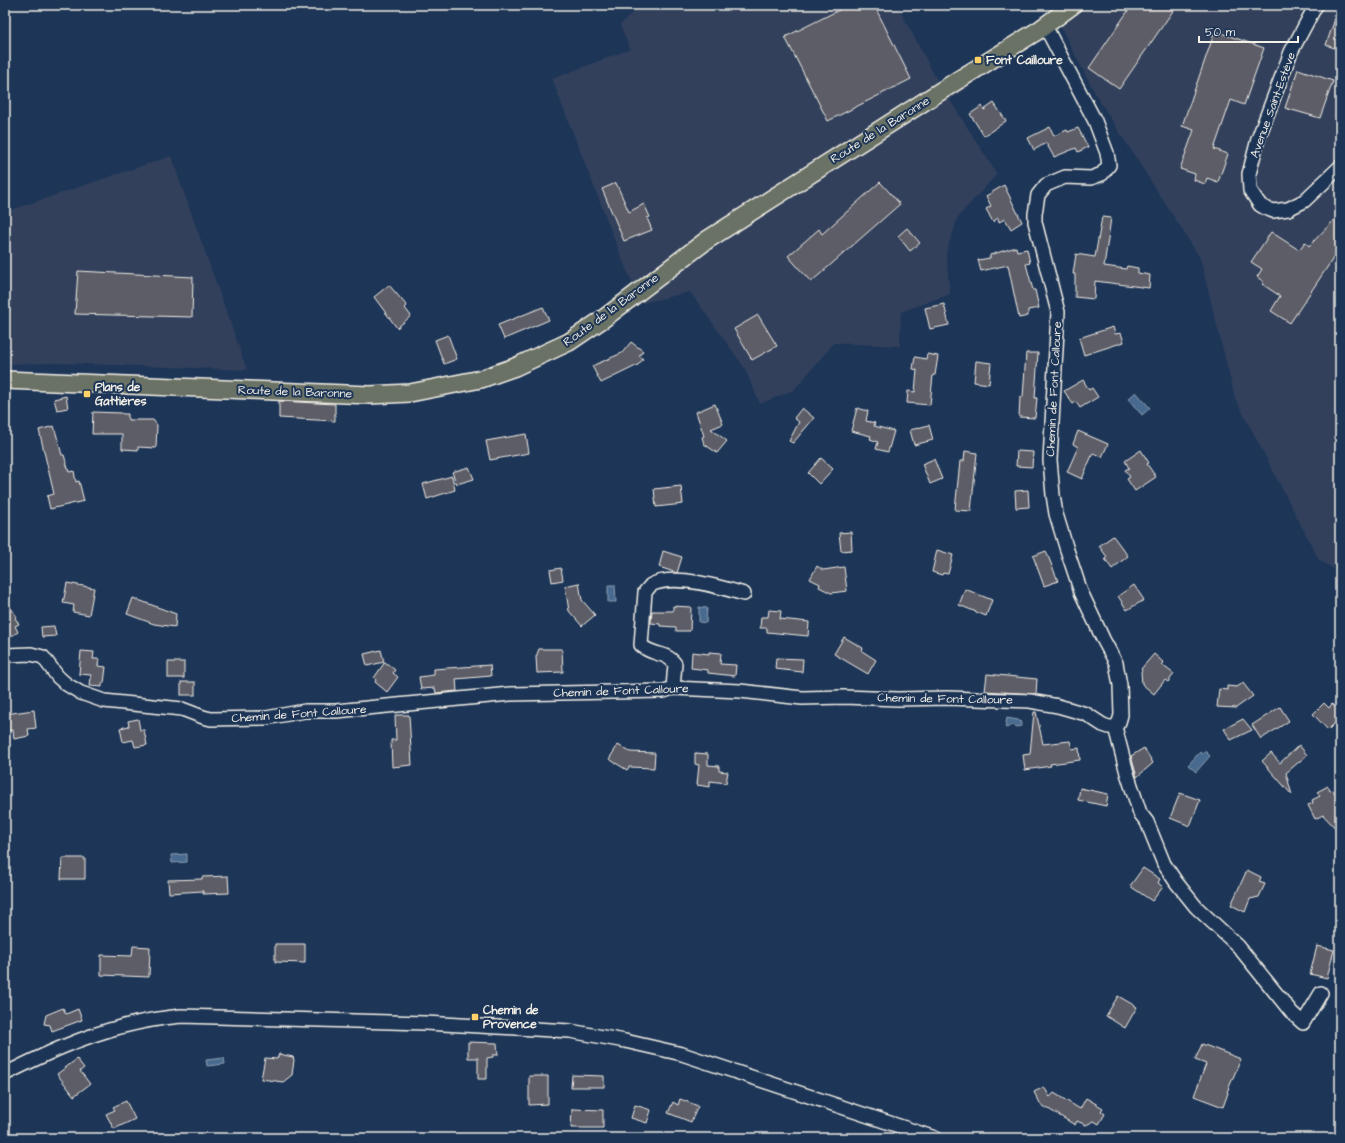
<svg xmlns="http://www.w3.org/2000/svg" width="1345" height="1143" viewBox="0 0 1345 1143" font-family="'Architects Daughter',sans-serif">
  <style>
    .built { fill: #30415c }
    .water { fill: #496b8f; stroke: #8da1b3 }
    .building { fill: #5d5d67; stroke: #f4f1e8 }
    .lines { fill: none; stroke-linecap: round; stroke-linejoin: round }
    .minor-casing { stroke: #f4f1e8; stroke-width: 16 }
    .major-casing { stroke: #f4f1e8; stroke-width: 20 }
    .minor { stroke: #1d3557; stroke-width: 13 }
    .major { stroke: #6a7165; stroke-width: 17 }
    .poi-dot { fill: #ffd166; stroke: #1d3557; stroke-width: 1.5 }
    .labels { text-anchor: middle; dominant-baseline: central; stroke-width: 4; stroke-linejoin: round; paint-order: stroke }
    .poi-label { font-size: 12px; font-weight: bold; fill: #f4f1e8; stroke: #1d3557; text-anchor: start }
    .street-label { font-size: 12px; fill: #f4f1e8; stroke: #1d3557 }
  </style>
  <rect width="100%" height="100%" fill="#1d3557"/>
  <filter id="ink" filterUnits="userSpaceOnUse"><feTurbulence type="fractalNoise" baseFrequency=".025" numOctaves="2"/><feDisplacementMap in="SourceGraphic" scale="8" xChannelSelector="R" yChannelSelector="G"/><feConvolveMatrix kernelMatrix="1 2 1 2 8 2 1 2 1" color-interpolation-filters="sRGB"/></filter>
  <g filter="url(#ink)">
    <g class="built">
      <polygon points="640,5 897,5 944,93 1072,5 1340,5 1340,578 1338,572 1319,560 1235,398 1200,258 1098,99 1059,24 950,100 997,174 958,217 946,253 950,294 901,312 900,346 834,343 794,390 760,404 744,367 690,292 643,303 626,269 552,79 630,49 620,25"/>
      <polygon points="171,156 247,370 57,363 5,364 5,212"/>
    </g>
    <g class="water">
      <polygon points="1136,392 1150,408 1142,415 1128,399"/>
      <polygon points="608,585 615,585 616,602 608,602"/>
      <polygon points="699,607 707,608 706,623 699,622"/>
      <polygon points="1007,718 1018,720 1021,722 1021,726 1017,727 1013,725 1006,728 1005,727"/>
      <polygon points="1205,751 1210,756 1196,772 1188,765 1200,752 1202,754"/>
      <polygon points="187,854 187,862 172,863 171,855"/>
      <polygon points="224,1058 225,1064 207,1066 206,1060"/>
    </g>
    <g class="building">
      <polygon points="849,5 874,5 911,79 828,121 785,37"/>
      <polygon points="1132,5 1177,5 1119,89 1089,68"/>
      <polygon points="1338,10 1340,10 1340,50 1326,45"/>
      <polygon points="1215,31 1264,48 1244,105 1231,100 1214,149 1228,154 1218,182 1207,178 1205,184 1194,180 1195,174 1180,169 1194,130 1182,126"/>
      <polygon points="1298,69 1333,81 1320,118 1285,108"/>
      <polygon points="994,103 1006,121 984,136 970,114 982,106 984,110"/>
      <polygon points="1050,127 1054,136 1067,130 1068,132 1078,128 1088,147 1078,152 1076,148 1054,157 1046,143 1034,150 1028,138"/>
      <polygon points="880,182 900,204 811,282 788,256 819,229 822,234"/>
      <polygon points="616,183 629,212 644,204 650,217 647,218 652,230 624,241 602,189"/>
      <polygon points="1004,185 1022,222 1011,229 1005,219 999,222 998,218 993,222 986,209 991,206 986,196"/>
      <polygon points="1340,214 1340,248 1290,323 1271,311 1280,296 1262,284 1264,282 1257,277 1262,269 1251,262 1271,232 1299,250 1305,242 1309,246"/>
      <polygon points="1102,217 1111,218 1104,266 1126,269 1127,266 1138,268 1138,273 1150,275 1149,288 1095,281 1094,299 1075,297 1075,274 1073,274 1076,254 1095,257"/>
      <polygon points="907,228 920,243 910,251 898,236"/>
      <polygon points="1016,247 1017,251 1027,249 1030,263 1026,264 1033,290 1035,290 1039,308 1028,310 1028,316 1019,318 1008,265 981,271 978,260 990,258 990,255"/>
      <polygon points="78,271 193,277 192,317 75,314"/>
      <polygon points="389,285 407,306 405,308 411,316 397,328 374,297"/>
      <polygon points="944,304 949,325 930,329 925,308"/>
      <polygon points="543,307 549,320 504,339 498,325"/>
      <polygon points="758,315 777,346 752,360 734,329"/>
      <polygon points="1113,327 1115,334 1121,333 1124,342 1084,355 1079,338"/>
      <polygon points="448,335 457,359 444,364 435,340"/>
      <polygon points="631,342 643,351 639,356 643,359 638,365 601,383 592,366 622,353"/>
      <polygon points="1026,353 1038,353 1035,398 1037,398 1035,418 1019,417 1020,397 1023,397"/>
      <polygon points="927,354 938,356 935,375 933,375 930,405 907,403 908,391 915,392 917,370 913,369 915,357 926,359"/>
      <polygon points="976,361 991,363 989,384 974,382"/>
      <polygon points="1083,380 1089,390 1092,388 1098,397 1080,408 1076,402 1073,404 1064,391"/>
      <polygon points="66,396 68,408 57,410 54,399"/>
      <polygon points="279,401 335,404 335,421 279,418"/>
      <polygon points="715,404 723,424 711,429 727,441 717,453 704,444 702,437 704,436 696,412"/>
      <polygon points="802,408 814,418 793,443 789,441 799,422 794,418"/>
      <polygon points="857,408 868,411 866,421 875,423 874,426 894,431 888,452 876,449 878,442 870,439 871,436 851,431"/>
      <polygon points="93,412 122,413 123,414 128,414 128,420 153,420 157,425 156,448 138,447 138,450 122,449 122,434 92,434"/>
      <polygon points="929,425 933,440 914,445 910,430"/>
      <polygon points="54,426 62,455 64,455 69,472 74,471 76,482 79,481 84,501 50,509 47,496 54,494 39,430"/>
      <polygon points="1078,431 1108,444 1102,457 1093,453 1082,479 1067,472 1078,447 1073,444"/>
      <polygon points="526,434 529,453 490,460 486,441"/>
      <polygon points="1141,450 1149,463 1147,464 1156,477 1135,491 1127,479 1130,477 1125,470 1129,468 1125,461"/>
      <polygon points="965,451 977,453 971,511 955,510 960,461 964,461"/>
      <polygon points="1017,451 1033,452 1032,467 1016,466"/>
      <polygon points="821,458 833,469 819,484 808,473"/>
      <polygon points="934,459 942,479 930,484 922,464"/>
      <polygon points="469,467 474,479 457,484 452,472"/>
      <polygon points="452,476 455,490 427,499 423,484"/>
      <polygon points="681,486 683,504 656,507 654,489"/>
      <polygon points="1028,490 1029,507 1016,508 1015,491"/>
      <polygon points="851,532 852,550 841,551 839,533"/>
      <polygon points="1113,536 1128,556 1112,569 1105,559 1107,557 1099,546"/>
      <polygon points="937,550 953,555 948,574 943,573 942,575 932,572"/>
      <polygon points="663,551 682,557 677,573 659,567"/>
      <polygon points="1046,551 1058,581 1044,586 1033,556"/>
      <polygon points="817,566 823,570 844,567 847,591 831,593 819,587 820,584 810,579"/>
      <polygon points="561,568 563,580 552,582 550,570"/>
      <polygon points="67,583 94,588 89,615 73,612 74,605 63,603"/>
      <polygon points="579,583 582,600 595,615 582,626 569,611 565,586"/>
      <polygon points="1134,585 1144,600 1127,610 1118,596"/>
      <polygon points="965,589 992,600 986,616 959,605"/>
      <polygon points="133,598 176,614 175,627 154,624 127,614"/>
      <polygon points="5,599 17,617 15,618 19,624 15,626 18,632 5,640"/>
      <polygon points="673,606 691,607 690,631 676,631 676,627 660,626 660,624 651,623 652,611 673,611"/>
      <polygon points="769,610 781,611 780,619 809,622 808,636 767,632 767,628 760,628 761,617 768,617"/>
      <polygon points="54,626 56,636 42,637 41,627"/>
      <polygon points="844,637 863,648 862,651 876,660 868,674 834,654"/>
      <polygon points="539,649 562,649 563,672 537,673 536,657"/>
      <polygon points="381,650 384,662 367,666 364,654"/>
      <polygon points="81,651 94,652 93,659 99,659 98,666 106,667 104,683 102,683 102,687 90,686 91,675 79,674"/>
      <polygon points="692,652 709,654 709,652 721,653 720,664 736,665 735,676 708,673 708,670 691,668"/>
      <polygon points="1154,654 1164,663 1162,665 1174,674 1168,682 1165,680 1154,694 1142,684 1141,672 1142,670 1141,669"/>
      <polygon points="776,658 803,659 802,672 775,669"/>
      <rect x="168" y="662" width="16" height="16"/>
      <polygon points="385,662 395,670 393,673 398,677 387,692 375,682 376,680 374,678"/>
      <polygon points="490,665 491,676 456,679 457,691 436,693 435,688 421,689 419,677 434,675 434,669"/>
      <polygon points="987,674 1037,679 1036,694 985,691"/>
      <rect x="181" y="682" width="14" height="13"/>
      <polygon points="1243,683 1253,696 1236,708 1217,707 1219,689 1227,690 1227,686 1237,687"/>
      <polygon points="1324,703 1329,708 1332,704 1340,712 1340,718 1328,730 1313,714"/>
      <polygon points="1280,707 1289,721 1261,739 1252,725"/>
      <polygon points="34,710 36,728 28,729 29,736 14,739 13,730 5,731 5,714"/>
      <polygon points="1034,712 1036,712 1043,744 1070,741 1072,749 1079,748 1080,760 1050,764 1051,766 1025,770 1023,755 1030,754"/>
      <polygon points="395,715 409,715 412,765 392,767 391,740 396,740"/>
      <polygon points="138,719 140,730 144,730 147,745 135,747 133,740 123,742 120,728 129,726 128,721"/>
      <polygon points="1243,719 1252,730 1231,740 1224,729"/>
      <polygon points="618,745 630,752 655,753 654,768 629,767 627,770 609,759"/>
      <polygon points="1299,745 1307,755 1286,773 1292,795 1262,761 1271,753 1280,763"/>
      <polygon points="1144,748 1153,763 1137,777 1131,756"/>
      <polygon points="695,753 708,754 708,765 719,766 719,771 728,772 726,783 710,781 710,787 697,785 699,765 695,764"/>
      <polygon points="1328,786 1330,791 1333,790 1340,803 1340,833 1323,815 1315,819 1308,805 1313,803 1312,800 1320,796 1317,792"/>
      <polygon points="1080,788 1108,794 1106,806 1078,800"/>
      <polygon points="1180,793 1200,800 1190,826 1170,818"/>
      <polygon points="62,858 85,858 85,879 61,879"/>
      <polygon points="1143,868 1160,879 1158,883 1163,887 1152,901 1130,886"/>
      <polygon points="1247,870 1261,877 1259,882 1265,884 1259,897 1250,899 1245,912 1231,905"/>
      <polygon points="228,876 229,893 203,894 203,891 169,893 168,880 202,879 202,877"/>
      <polygon points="275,944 305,944 305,963 275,962"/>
      <polygon points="133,946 150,947 149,977 101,975 101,955 132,956"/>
      <polygon points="1317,946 1334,950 1327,978 1310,974"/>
      <polygon points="1118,996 1137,1007 1125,1028 1106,1016"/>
      <polygon points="63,1008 66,1014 78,1009 82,1020 52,1031 50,1025 44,1024 46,1015"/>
      <polygon points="468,1042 497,1043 498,1055 493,1055 493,1057 487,1058 487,1079 478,1079 478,1058 468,1058"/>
      <polygon points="1202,1044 1241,1059 1227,1092 1228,1093 1223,1107 1194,1096 1206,1064 1195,1060"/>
      <polygon points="279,1054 293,1057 294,1060 292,1075 283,1082 261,1079 265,1058 277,1059"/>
      <polygon points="77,1059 84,1068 80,1071 90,1084 74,1096 57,1074"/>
      <polygon points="572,1075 604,1076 604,1087 571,1087"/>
      <polygon points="529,1076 548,1076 548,1104 529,1105"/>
      <polygon points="1044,1087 1050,1097 1054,1093 1080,1109 1086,1098 1103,1108 1101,1111 1105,1114 1099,1124 1094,1121 1086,1125 1077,1121 1075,1125 1040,1104 1034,1092"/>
      <polygon points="680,1099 698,1106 691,1122 668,1113 673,1102 678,1105"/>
      <polygon points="126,1101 135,1119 114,1129 106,1114 115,1110 113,1107"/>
      <polygon points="635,1105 651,1110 647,1123 631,1118"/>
      <polygon points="572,1109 603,1110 603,1128 571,1128"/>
    </g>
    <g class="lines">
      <defs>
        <g id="minor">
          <polyline points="1316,5 1291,52 1258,139 1249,174 1250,190 1260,205 1265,208 1273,211 1288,209 1304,201 1340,167"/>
          <polyline points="1045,26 1095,121 1107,153 1109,165 1102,174 1091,178 1065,177 1046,185 1038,195 1035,214 1035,222 1058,312 1050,460 1053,495 1056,514 1067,550 1081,592 1103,639 1116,663 1120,685 1121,715 1119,722 1115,727"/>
          <polyline points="5,655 31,654 43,657 58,677 66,684 81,693 104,701 182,709 203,717 211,719 266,718 305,711 336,711 510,694 664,691 673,688 740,691 802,698 844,697 898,699 948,698 1030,701 1058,706 1086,714 1103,725 1109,727 1115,727"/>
          <path d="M 673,688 L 675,664 C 666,651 652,656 641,645 L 645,592 C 647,590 649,587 651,585 C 674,573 721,587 744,594"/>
          <polyline points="1115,727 1127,773 1140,813 1147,822 1164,864 1176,882 1196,907 1238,946 1292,1013 1303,1023 1321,993"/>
          <path d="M 5,1074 C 43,1055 83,1036 124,1026 C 143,1021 162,1018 181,1016 L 425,1023 L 570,1031 L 625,1041 L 682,1054 L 935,1138"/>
        </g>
        <polyline id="major" points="5,380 370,395 410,393 481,379 515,367 569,342 603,319 707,240 955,82 1039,30 1073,5"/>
      </defs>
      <use href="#minor" class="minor-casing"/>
      <use href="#major" class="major-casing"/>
      <use href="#minor" class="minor"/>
      <use href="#major" class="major"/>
    </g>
  </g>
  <g class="poi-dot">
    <rect x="974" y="56" width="8" height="8" rx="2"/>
    <rect x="83" y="390" width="8" height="8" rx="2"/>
    <rect x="471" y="1013" width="8" height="8" rx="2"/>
  </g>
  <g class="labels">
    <g class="poi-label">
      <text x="986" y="60">Font Cailloure</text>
      <text x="95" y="387">Plans de<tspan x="95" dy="14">Gattières</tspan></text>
      <text x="483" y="1010">Chemin de<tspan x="483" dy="14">Provence</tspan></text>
    </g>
    <g class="street-label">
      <text transform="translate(1273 105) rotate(-70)">Avenue Saint-Estève</text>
      <text transform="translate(880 130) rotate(-32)">Route de la Baronne</text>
      <text transform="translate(611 310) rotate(-36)">Route de la Baronne</text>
      <text transform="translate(1054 389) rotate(-87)">Chemin de Font Calloure</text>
      <text transform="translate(295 392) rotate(2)">Route de la Baronne</text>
      <text transform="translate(621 691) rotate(-2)">Chemin de Font Calloure</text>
      <text transform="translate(945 699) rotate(1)">Chemin de Font Calloure</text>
      <text transform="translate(299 714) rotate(-4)">Chemin de Font Calloure</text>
    </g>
  </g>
  <rect width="1345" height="1143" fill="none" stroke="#1d3557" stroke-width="20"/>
  <rect x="10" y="10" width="1325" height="1123" fill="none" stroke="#f4f1e8" stroke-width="1.5" filter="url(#ink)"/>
  <path d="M1199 36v6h99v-6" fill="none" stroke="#f4f1e8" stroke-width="2"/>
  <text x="1205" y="36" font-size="12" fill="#f4f1e8" stroke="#1d3557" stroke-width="3" paint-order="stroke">50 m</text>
</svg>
